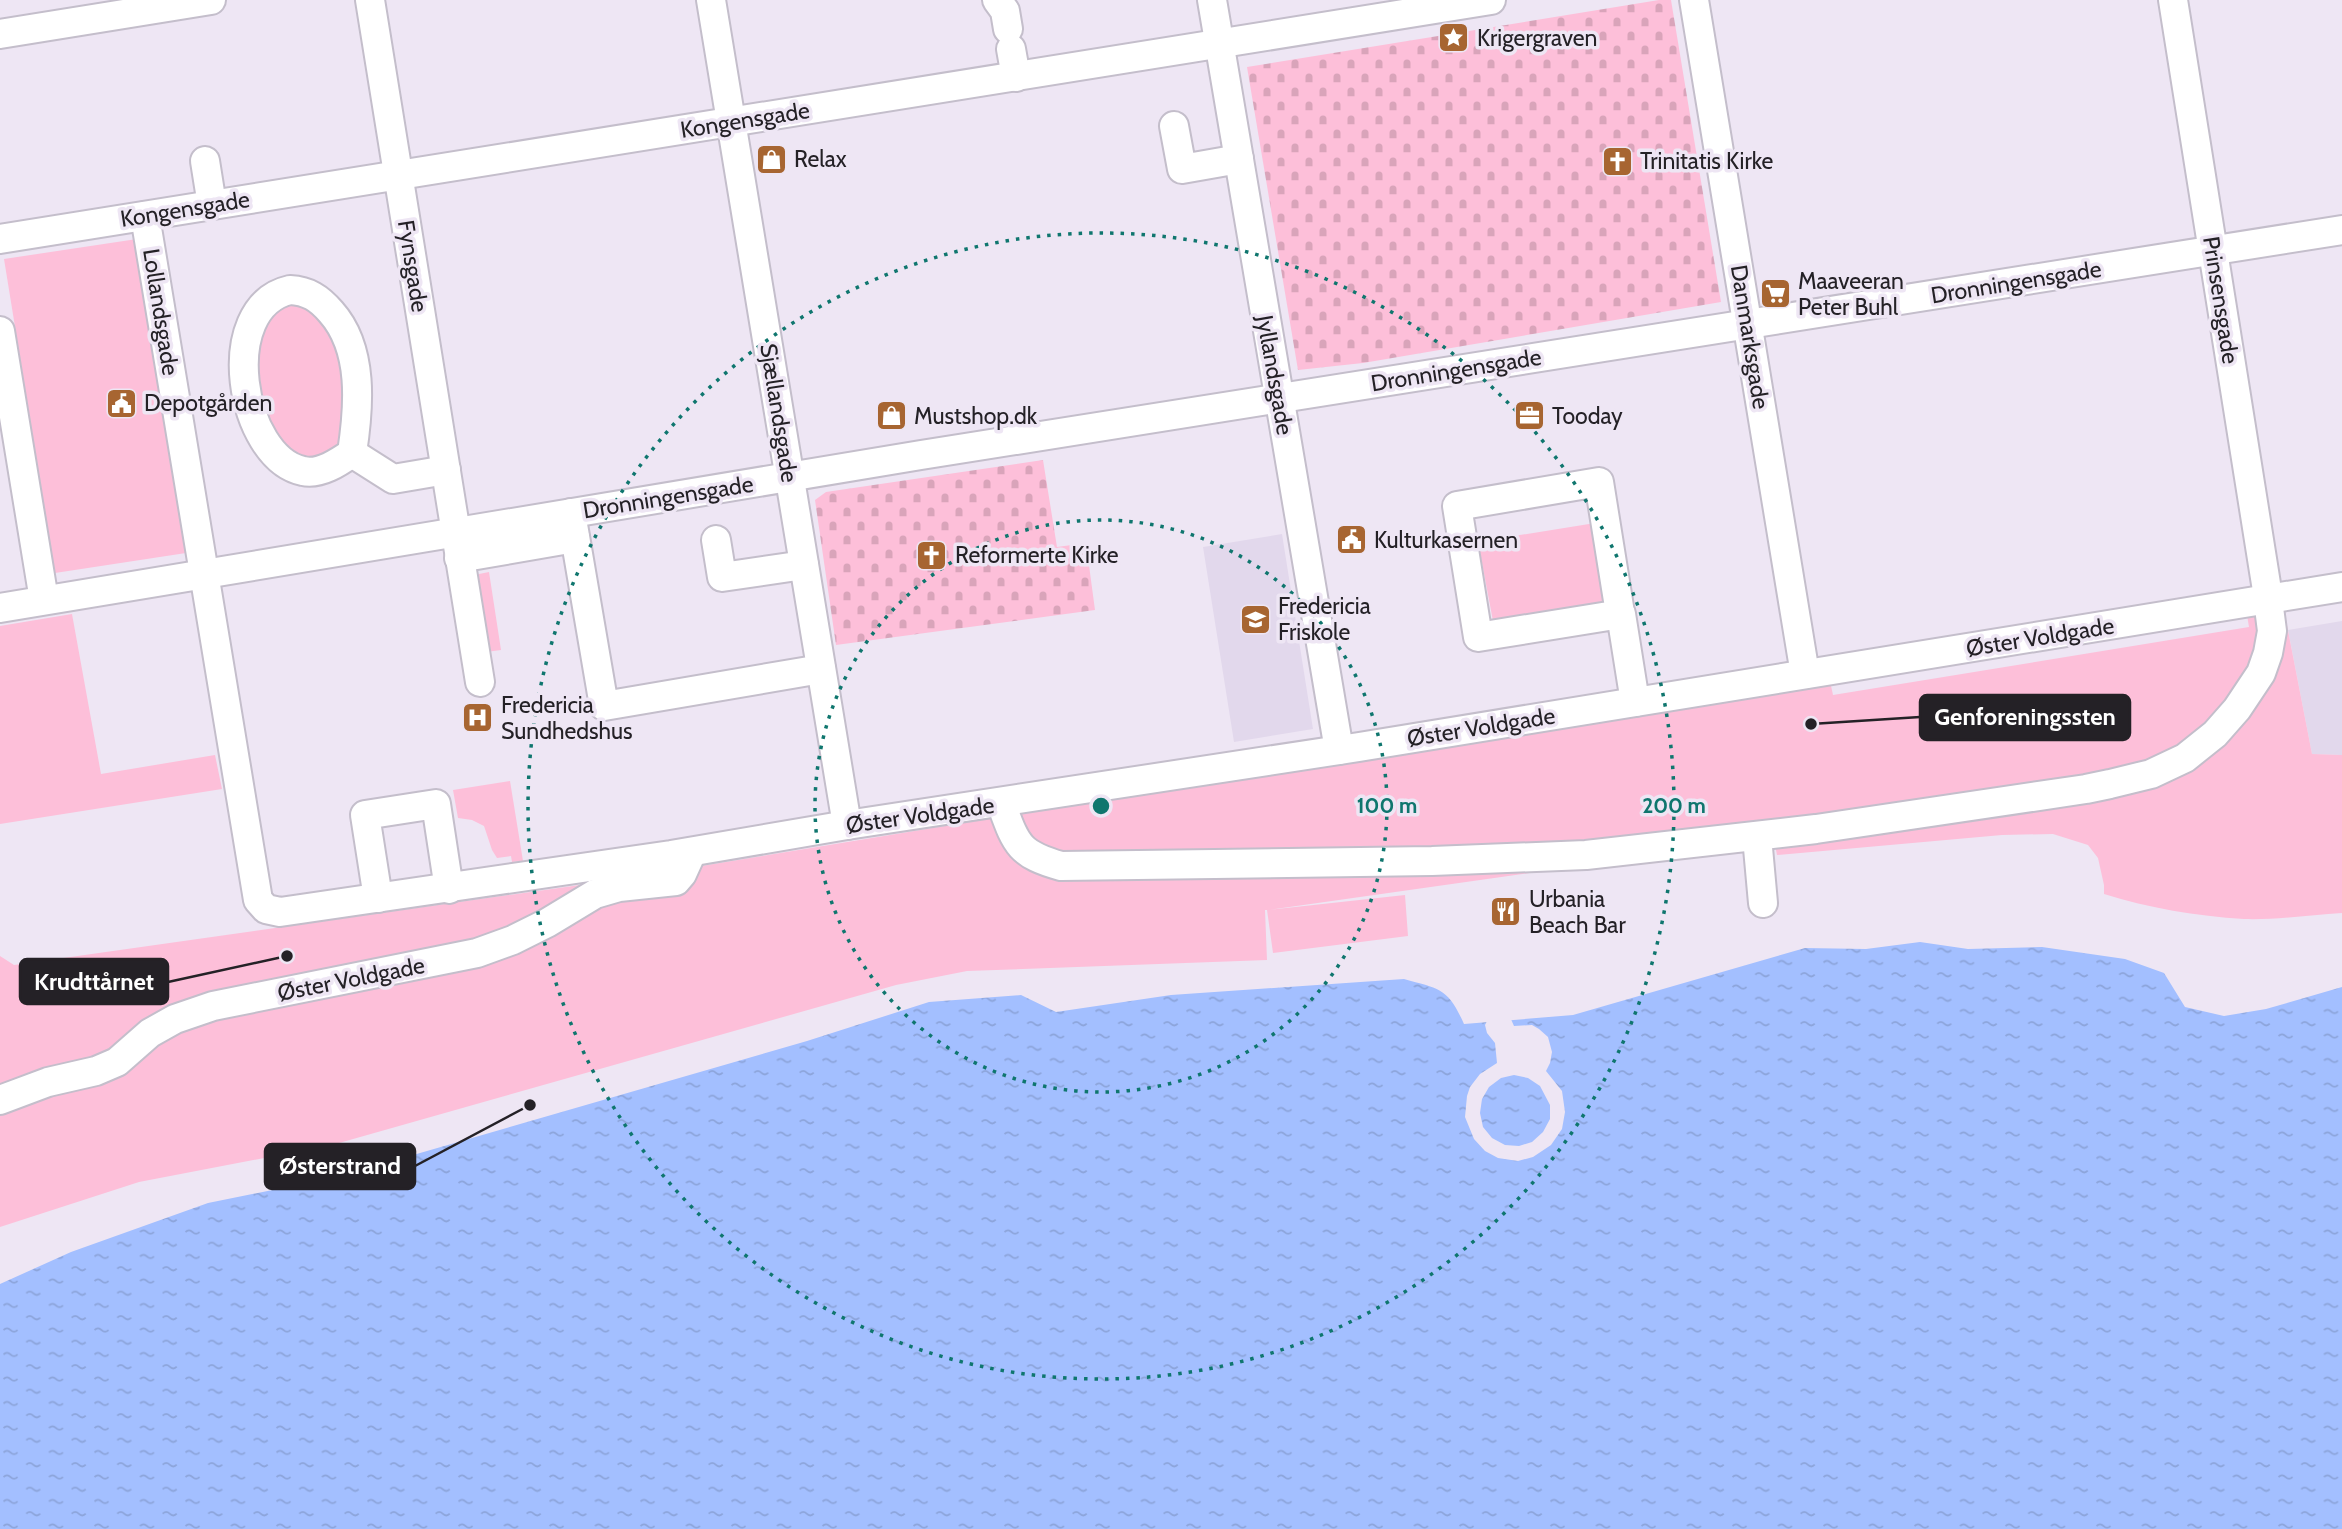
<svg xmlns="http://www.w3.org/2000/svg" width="2342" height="1529" viewBox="0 0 2342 1529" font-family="Cabin,sans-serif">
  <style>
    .built { fill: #e2d8ec }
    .green { fill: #fdbfd9 }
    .cemetery { fill: url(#cemetery-stones) }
    .water { fill: url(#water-ripples) }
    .pier { fill: #eee6f4; fill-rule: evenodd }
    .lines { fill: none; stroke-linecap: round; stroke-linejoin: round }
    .minor-casing { stroke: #c4becb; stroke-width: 32 }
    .minor { stroke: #fff; stroke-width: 28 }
    .ring { fill: none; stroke: #0f766e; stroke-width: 3.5; stroke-dasharray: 3.5 7 }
    .labels { text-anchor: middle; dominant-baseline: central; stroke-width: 7; stroke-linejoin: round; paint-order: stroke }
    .poi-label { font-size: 23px; fill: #242126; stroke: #eee6f4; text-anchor: start }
    .street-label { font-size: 23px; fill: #242126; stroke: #eee6f4 }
    .centre { fill: #0f766e; stroke: #eee6f4; stroke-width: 3.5 }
    .ring-label { font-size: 21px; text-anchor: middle; font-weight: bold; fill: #0f766e; stroke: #eee6f4; stroke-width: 7; stroke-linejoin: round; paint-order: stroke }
    .leader { fill: none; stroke: #242126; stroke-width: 2.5 }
    .callout-dot { fill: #242126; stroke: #eee6f4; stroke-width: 2.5 }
    .callout { fill: #242126; stroke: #242126; stroke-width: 2.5 }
    .callout-label { font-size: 24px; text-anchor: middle; font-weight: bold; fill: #fff }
  </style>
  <defs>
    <pattern id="cemetery-stones" width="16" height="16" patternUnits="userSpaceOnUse" patternTransform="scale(1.75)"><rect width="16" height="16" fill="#fdbfd9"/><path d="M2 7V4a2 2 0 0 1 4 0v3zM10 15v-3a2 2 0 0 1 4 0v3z" fill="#d9a4ba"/></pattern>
    <pattern id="water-ripples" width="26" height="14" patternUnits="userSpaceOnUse" patternTransform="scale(1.75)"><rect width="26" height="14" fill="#a3bfff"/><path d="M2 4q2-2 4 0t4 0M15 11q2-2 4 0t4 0" fill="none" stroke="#8ca4da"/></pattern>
  </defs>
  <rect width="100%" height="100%" fill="#eee6f4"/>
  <g class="built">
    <polygon points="1282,534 1313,729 1234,742 1203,547"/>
    <polygon points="2342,621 2342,755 2312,754 2288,630"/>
  </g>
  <g class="green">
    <polygon points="137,239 186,553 55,573 4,259"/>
    <polygon points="273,302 315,303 346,358 345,435 339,445 319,462 287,458 249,375"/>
    <polygon points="1589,524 1594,525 1610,602 1493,621 1479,547 1489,540"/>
    <polygon points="489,572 501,650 486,652 474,575"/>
    <polygon points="72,614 101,774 215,755 222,789 0,824 0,626"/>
    <path d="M 2247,615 L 2285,615 L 2312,754 L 2342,755 L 2342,913 C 2310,915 2276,920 2244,919 C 2196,916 2149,908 2104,894 L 2104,885 L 2098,858 L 2088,845 L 2053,834 L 2002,835 L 1777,855 L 1775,845 L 1536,872 L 1268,910 L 1405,895 L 1408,936 L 1273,953 L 1267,910 L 1265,910 L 1267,960 L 967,971 L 896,985 L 332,1145 L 139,1182 L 0,1227 L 0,956 L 14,965 L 622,879 L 1830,681 L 1833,695 L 2249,627 Z"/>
    <polygon points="510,781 523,861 512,862 511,856 497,858 492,850 484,826 472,820 458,818 453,790"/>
  </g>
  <g class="cemetery">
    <polygon points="1659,0 1671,0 1721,302 1363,363 1298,370 1247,67"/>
    <polygon points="1043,460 1057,547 1086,543 1095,610 836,645 815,500 826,492"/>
  </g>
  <path class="water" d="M 1920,942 L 1968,949 L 2042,947 L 2125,959 L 2164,973 L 2185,1007 L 2224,1016 L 2266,1009 L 2342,987 L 2342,1529 L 0,1529 L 0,1284 L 71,1252 L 208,1203 L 337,1177 L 807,1041 L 929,1002 L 1021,995 L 1056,1012 L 1171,995 L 1404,979 C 1440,989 1448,988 1464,1024 L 1573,1015 L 1805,948 L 1866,949 Z"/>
  <path class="pier" d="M 1510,1017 L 1514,1026 L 1532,1025 L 1539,1029 L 1548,1037 L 1552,1052 L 1550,1063 L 1546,1071 L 1562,1091 L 1565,1112 L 1562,1129 L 1551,1145 L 1533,1157 L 1518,1161 L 1498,1158 L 1485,1151 L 1474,1139 L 1465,1117 L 1467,1096 L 1470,1087 L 1480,1074 L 1497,1063 L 1495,1043 L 1487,1033 L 1485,1025 L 1488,1019 ZM 1514,1075 L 1528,1078 L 1540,1086 L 1550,1105 L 1550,1119 L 1543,1132 L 1532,1142 L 1519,1146 L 1505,1145 L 1492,1138 L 1483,1127 L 1480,1113 L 1482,1099 L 1489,1087 L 1501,1078 Z"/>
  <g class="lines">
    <defs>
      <g id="minor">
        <polyline points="370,0 480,682"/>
        <polyline points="711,0 847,825"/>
        <polyline points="997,0 1005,11 1008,29"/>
        <polyline points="1212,0 1339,750"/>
        <polyline points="1694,0 1805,674"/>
        <polyline points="0,34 211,0"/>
        <polyline points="1011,49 1016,77"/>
        <polyline points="1174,126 1182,169 1239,159"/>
        <polyline points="205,161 212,205"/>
        <polyline points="145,216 258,900 266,909 280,912 671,855 847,825 1359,747 2342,587"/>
        <polyline points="0,239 1491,0"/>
        <path d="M 290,290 C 308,291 319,298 331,312 C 364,349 359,407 352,453 C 339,462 320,475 303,471 C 240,458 215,307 290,290 Z"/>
        <polyline points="0,331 44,600"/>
        <polyline points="352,453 393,479 446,470"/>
        <polyline points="571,513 604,706 821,669"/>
        <polyline points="716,540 722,577 804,565"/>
        <polyline points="459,558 575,538"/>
        <polyline points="0,608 921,455 2342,230"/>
        <polyline points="1621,614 1478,637 1457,506 1599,482 1620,613 1621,614 1635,702"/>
        <path d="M 1001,803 C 1016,844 1018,854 1061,866 L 1432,861 L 1586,855 L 1816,829 L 2086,789 L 2110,784 L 2151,774 L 2185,758 L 2215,734 L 2237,709 L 2261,673 L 2268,653 L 2272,631 L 2266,584 L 2173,0"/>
        <polyline points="1757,837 1763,903"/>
        <polyline points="378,898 365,815 436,804 449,889"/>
        <polyline points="0,1100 48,1082 96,1071 117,1062 150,1033 175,1019 213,1006 477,953 513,940 547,923 595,894 619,887 676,881 682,874 692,852"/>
      </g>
    </defs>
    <use href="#minor" class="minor-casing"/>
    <use href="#minor" class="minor"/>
  </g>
  <g class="ring">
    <circle cx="1101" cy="806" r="286"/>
    <circle cx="1101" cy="806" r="573"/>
  </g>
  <defs>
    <symbol id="sight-square" viewBox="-11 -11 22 22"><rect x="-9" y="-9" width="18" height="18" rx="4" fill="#a76531" stroke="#eee6f4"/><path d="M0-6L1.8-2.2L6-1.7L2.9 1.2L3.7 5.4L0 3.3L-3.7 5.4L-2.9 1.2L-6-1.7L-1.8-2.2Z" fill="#fff"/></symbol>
    <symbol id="shop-square" viewBox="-11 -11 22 22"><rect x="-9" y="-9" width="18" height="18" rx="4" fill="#a76531" stroke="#eee6f4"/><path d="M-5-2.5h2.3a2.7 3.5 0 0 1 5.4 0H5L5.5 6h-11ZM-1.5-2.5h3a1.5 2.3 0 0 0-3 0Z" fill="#fff"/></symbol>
    <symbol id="church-square" viewBox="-11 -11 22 22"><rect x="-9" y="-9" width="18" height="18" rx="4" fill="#a76531" stroke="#eee6f4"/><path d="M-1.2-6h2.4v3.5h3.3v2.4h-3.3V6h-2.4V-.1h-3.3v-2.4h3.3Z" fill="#fff"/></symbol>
    <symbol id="supermarket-square" viewBox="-11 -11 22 22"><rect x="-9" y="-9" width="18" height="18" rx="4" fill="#a76531" stroke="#eee6f4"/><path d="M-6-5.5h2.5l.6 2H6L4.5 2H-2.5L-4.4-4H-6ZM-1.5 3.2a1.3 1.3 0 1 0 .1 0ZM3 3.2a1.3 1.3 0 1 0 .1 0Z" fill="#fff"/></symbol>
    <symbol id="civic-square" viewBox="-11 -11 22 22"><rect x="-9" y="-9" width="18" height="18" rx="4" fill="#a76531" stroke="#eee6f4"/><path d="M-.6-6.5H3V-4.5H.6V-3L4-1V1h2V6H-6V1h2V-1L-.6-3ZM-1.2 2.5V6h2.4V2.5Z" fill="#fff"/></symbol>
    <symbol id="office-square" viewBox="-11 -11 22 22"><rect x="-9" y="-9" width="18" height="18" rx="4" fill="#a76531" stroke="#eee6f4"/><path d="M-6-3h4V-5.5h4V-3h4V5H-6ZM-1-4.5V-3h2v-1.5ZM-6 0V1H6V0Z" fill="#fff"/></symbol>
    <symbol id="school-square" viewBox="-11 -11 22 22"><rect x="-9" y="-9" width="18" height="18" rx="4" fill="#a76531" stroke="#eee6f4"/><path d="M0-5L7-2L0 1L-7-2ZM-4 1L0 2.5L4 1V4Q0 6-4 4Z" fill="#fff"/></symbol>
    <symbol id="hospital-square" viewBox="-11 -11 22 22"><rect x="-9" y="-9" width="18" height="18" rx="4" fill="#a76531" stroke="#eee6f4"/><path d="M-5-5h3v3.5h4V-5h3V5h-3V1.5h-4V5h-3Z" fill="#fff"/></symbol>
    <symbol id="restaurant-square" viewBox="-11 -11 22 22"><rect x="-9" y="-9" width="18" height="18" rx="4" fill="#a76531" stroke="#eee6f4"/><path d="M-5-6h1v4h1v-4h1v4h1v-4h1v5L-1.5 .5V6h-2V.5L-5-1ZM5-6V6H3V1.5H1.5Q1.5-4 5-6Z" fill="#fff"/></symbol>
  </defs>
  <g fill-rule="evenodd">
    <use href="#sight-square" x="1436" y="20" width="35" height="35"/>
    <use href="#shop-square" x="754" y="142" width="35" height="35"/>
    <use href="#church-square" x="1600" y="144" width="35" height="35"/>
    <use href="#supermarket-square" x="1758" y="276" width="35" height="35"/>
    <use href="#civic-square" x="104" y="386" width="35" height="35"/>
    <use href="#shop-square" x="874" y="398" width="35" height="35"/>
    <use href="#office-square" x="1512" y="398" width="35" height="35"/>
    <use href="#civic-square" x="1334" y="522" width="35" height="35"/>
    <use href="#church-square" x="914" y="538" width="35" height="35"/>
    <use href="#school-square" x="1238" y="602" width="35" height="35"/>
    <use href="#hospital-square" x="460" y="700" width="35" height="35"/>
    <use href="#restaurant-square" x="1488" y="894" width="35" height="35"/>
  </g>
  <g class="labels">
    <g class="poi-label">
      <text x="1477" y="38">Krigergraven</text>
      <text x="794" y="159">Relax</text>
      <text x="1640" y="161">Trinitatis Kirke</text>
      <text x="1798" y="281">Maaveeran<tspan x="1798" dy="26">Peter Buhl</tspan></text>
      <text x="144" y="403">Depotgården</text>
      <text x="914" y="416">Mustshop.dk</text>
      <text x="1552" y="416">Tooday</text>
      <text x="1374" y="540">Kulturkasernen</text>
      <text x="955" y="555">Reformerte Kirke</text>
      <text x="1278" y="606">Fredericia<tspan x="1278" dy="26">Friskole</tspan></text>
      <text x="501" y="705">Fredericia<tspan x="501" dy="26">Sundhedshus</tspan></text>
      <text x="1529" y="899">Urbania<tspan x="1529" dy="26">Beach Bar</tspan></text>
    </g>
    <g class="street-label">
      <text transform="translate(745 120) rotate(-9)">Kongensgade</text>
      <text transform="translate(185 209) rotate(-9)">Kongensgade</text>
      <text transform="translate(413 266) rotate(81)">Fynsgade</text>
      <text transform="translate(2016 282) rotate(-9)">Dronningensgade</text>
      <text transform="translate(2221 300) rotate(81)">Prinsensgade</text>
      <text transform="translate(161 312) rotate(81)">Lollandsgade</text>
      <text transform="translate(1750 337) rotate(81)">Danmarksgade</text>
      <text transform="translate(1456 370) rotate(-9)">Dronningensgade</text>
      <text transform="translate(1275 375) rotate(80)">Jyllandsgade</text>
      <text transform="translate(779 413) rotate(81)">Sjællandsgade</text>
      <text transform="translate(668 497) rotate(-9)">Dronningensgade</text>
      <text transform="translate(2040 637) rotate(-9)">Øster Voldgade</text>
      <text transform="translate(1481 727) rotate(-9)">Øster Voldgade</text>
      <text transform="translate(920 815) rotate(-8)">Øster Voldgade</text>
      <text transform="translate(351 979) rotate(-11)">Øster Voldgade</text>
    </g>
  </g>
  <circle cx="1101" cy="806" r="10" class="centre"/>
  <g class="ring-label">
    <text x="1387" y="813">100 m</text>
    <text x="1674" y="813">200 m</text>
  </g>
  <path class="leader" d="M1811 724L1920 717M287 956L168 982M530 1105L415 1166"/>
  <g class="callout-dot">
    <circle cx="1811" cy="724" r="7"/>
    <circle cx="287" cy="956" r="7"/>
    <circle cx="530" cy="1105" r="7"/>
  </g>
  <g class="callout">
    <rect x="1920" y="695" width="210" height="45" rx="7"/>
    <rect x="20" y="959" width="148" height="45" rx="7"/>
    <rect x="265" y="1144" width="150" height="45" rx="7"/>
  </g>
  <g class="callout-label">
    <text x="2025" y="725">Genforeningssten</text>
    <text x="94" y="990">Krudttårnet</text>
    <text x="340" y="1174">Østerstrand</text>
  </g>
</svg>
